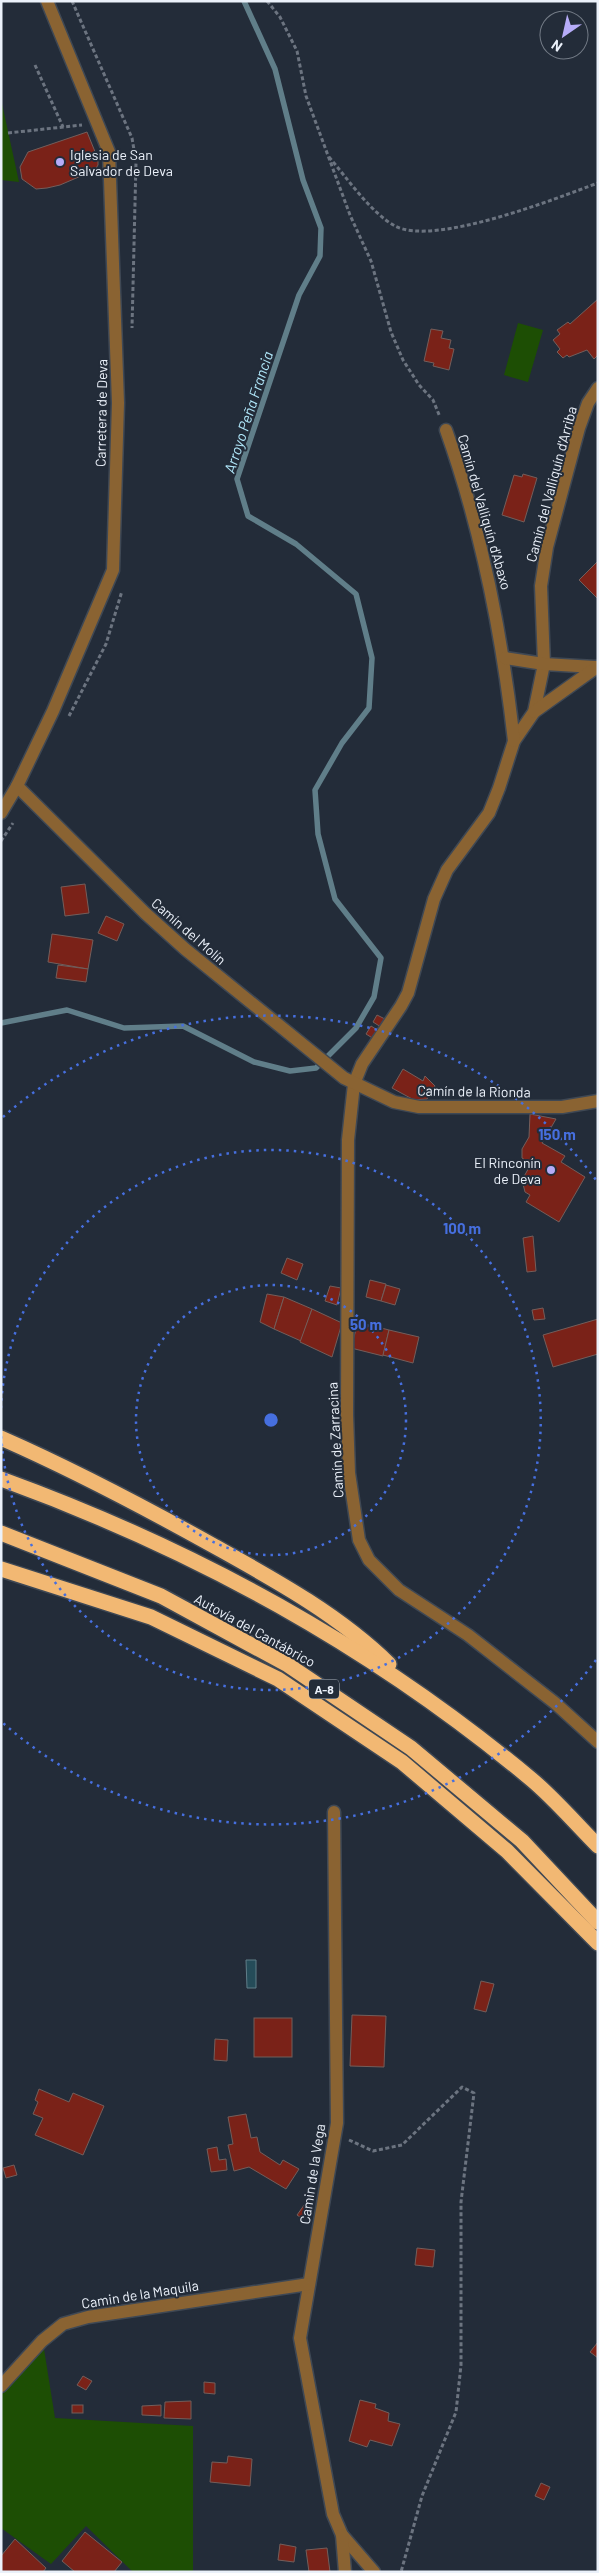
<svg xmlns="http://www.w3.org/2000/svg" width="599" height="2573" viewBox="0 0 599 2573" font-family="Barlow,sans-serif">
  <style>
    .green { fill: #1d4e04 }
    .water { fill: #254c59; stroke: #607e89 }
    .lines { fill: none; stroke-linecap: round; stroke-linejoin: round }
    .stream { stroke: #607e89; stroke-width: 5.5 }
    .building { fill: #7a2218; stroke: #735e5b }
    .minor-casing { stroke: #3f4854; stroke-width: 15 }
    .tertiary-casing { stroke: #3f4854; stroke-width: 15 }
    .motorway-casing { stroke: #3f4854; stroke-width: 18 }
    .path { stroke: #6c7480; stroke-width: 3; stroke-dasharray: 4 2.5; stroke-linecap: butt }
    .minor { stroke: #8a6332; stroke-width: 12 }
    .tertiary { stroke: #8a6332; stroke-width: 12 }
    .motorway { stroke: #f2b873; stroke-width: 15 }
    .ring { fill: none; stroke: #466fdf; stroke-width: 2.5; stroke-dasharray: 2.5 5 }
    .poi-dot { fill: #b6acf8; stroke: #232c39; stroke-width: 2 }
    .labels { text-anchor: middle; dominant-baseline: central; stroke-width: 4; stroke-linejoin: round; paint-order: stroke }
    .shield { fill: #232c39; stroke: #afb6c0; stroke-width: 1 }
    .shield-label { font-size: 12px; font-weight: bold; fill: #ebf1fa }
    .poi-label { font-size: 14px; fill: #ebf1fa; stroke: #232c39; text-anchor: start }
    .street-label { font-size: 14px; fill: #ebf1fa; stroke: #232c39 }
    .water-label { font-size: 15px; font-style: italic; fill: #b1e8fb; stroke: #232c39 }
    .centre { fill: #466fdf; stroke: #232c39; stroke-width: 2.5 }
    .ring-label { font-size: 15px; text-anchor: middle; font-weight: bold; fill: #466fdf; stroke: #232c39; stroke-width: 4; stroke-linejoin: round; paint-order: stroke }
  </style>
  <rect width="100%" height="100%" fill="#232c39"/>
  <g class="green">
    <polygon points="1,99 19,182 1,180"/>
    <polygon points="518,323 543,330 528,382 504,375"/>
    <polygon points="44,2349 55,2418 193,2426 193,2572 133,2572 86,2526 51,2564 1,2528 1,2395"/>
  </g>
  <polygon class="water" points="246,1960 256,1960 256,1988 247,1988"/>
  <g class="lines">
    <polyline class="stream" points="1,1023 67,1010 124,1028 183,1026 254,1062 290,1071 316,1068 356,1028 374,997 381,958 335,899 318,834 315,790 342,743 369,708 372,658 356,594 296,544 248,516 237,479 299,295 320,256 321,228 303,180 275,69 244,1"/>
  </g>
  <g class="building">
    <polygon points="87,132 98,159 98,165 95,170 60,185 47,188 36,189 22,179 20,167 28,152"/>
    <polygon points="598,299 598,355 594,359 587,350 569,357 567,355 563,358 557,352 560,349 553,340 560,334 557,330 568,322 570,324"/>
    <polygon points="431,329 443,331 441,338 451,340 449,348 454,349 449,370 433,366 434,363 424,361"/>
    <polygon points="523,474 537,478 524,522 502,515 514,475 522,477"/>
    <polygon points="598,561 598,599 579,580"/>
    <polygon points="85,884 89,913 65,916 61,887"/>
    <polygon points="106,916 124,924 117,941 98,933"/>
    <polygon points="52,934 93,940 88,969 48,962"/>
    <polygon points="58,965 88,969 86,982 56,978"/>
    <polygon points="377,1015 385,1019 381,1027 373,1022"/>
    <polygon points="371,1026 379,1031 374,1039 366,1034"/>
    <polygon points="403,1069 423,1081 425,1076 435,1086 427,1099 414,1100 392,1088"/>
    <polygon points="530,1114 556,1119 542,1143 565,1156 561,1162 585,1177 559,1222 526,1202 530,1195 525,1192 522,1180 531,1164 522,1158 522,1149 529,1137"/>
    <polygon points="533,1236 536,1271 527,1272 523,1238"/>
    <polygon points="287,1258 303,1264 297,1280 281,1273"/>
    <polygon points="370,1280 386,1284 381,1301 366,1297"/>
    <polygon points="386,1285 400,1289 395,1305 381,1301"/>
    <polygon points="330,1286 341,1288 337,1305 325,1301"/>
    <polygon points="267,1294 284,1297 274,1329 260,1322"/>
    <polygon points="284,1297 312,1309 301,1341 274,1329"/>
    <polygon points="543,1308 545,1319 534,1320 532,1310"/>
    <polygon points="312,1309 342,1323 332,1357 300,1342"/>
    <polygon points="598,1319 598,1354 553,1367 543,1335"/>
    <polygon points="358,1322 389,1330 383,1356 351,1348"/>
    <polygon points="389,1330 419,1337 413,1363 383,1355"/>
    <polygon points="481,1981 494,1984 486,2012 474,2009"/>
    <polygon points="352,2015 386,2016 384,2067 350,2066"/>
    <rect x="254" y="2018" width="38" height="39"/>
    <polygon points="215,2039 228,2040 227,2061 214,2060"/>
    <polygon points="39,2089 69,2102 73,2093 104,2106 83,2155 35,2135 43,2118 33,2114 38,2102 35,2100"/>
    <polygon points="246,2114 251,2138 257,2137 260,2152 280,2165 283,2160 299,2169 286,2189 249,2167 234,2171 228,2145 233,2144 228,2117"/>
    <polygon points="217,2147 219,2160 226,2159 227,2170 211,2172 207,2149"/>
    <polygon points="14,2165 17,2175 6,2178 3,2168"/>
    <polygon points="307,2201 312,2205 303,2219 297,2215"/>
    <polygon points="417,2248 435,2250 433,2267 415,2265"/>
    <polygon points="598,2342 598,2358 590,2352"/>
    <polygon points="83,2376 92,2381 86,2390 77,2385"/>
    <polygon points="204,2382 215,2383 215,2394 204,2393"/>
    <polygon points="360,2400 376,2404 375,2408 389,2413 388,2421 400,2424 392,2446 370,2440 367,2447 349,2441"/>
    <polygon points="191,2401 191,2419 164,2418 165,2402"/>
    <rect x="72" y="2405" width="11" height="8"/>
    <polygon points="161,2405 161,2416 142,2415 142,2406"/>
    <polygon points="228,2456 252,2459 250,2486 210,2482 212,2462 227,2463"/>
    <polygon points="541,2483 550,2487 544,2500 535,2496"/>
    <polygon points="85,2532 122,2562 114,2572 75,2572 62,2561"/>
    <polygon points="15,2539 46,2568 43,2572 1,2572 1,2556"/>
    <polygon points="280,2544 296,2547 294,2562 278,2560"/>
    <polygon points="327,2548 330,2572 309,2572 306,2550"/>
  </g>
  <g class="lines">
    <defs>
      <g id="minor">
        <polyline points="598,388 588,403 579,428 547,547 541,586 544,664 534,712 514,741 499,788 489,813 447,870 434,899 408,993 401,1006 362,1064 354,1084 348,1140 347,1415 349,1473 359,1540 369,1560 399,1590 468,1635 555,1703 598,1742"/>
        <path d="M 446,430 C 482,531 502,634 514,741"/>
        <polyline points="505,658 544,664 595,667"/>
        <polyline points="534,712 597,667"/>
        <polyline points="17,786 145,913 185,949 344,1078 394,1102 419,1107 562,1107 598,1101"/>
        <polyline points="334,1812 337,2123 300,2338 333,2514 342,2535 374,2572"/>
        <polyline points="1,2386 42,2341 63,2324 88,2317 309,2284"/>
        <polyline points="342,2535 345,2572"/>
      </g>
      <polyline id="tertiary" points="1,813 17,786 53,711 113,570 118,403 109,152 47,1"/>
      <g id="motorway">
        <path d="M 1,1438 C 74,1470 144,1507 214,1546 C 275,1580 339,1615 389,1664"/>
        <path d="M 1,1479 C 196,1550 371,1646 531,1779 C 555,1799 576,1824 598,1846"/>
        <polyline points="1,1533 161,1596 288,1665 411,1748 522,1841 598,1922"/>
        <polyline points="1,1569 151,1617 278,1679 402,1762 507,1851 598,1943"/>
      </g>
    </defs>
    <use href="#minor" class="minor-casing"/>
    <use href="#tertiary" class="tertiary-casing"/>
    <use href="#motorway" class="motorway-casing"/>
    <g class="path">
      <polyline points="72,1 132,138 136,162 132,328"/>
      <polyline points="267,1 280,17 297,51 306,96 350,215 371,261 391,332 403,360 419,385 433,400 440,417"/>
      <polyline points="35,65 63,127"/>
      <polyline points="8,133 82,125"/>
      <path d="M 329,157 C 347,178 371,213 395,226 C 434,247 557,198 598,183"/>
      <polyline points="69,716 106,644 122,591"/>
      <polyline points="1,841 13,823"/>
      <polyline points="349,2140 373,2151 402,2145 462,2087 474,2093 461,2202 461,2365 456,2412 422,2496 401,2572"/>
    </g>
    <use href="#minor" class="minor"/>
    <use href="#tertiary" class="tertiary"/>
    <use href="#motorway" class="motorway"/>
  </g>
  <g class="ring">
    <circle cx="271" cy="1420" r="135"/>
    <path d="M1 1408A270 270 0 1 1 1 1432"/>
    <path d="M596 1660A404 404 0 0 1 3 1723M3 1117A404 404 0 0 1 596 1180"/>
  </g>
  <g class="poi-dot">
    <circle cx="60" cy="162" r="5"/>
    <circle cx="551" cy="1170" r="5"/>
  </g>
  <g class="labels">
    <rect class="shield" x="309" y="1679.5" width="30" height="19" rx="4"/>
    <g class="shield-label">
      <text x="324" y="1689">A-8</text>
    </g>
    <g class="poi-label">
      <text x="70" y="154">Iglesia de San<tspan x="70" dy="16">Salvador de Deva</tspan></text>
      <text x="541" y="1162" text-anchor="end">El Rinconín<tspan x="541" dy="16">de Deva</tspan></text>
    </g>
    <g class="street-label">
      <text transform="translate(101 413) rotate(-89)">Carretera de Deva</text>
      <text transform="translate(551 484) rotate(-75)">Camín del Valliquín d'Arriba</text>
      <text transform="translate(485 512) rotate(74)">Camín del Valliquín d'Abaxo</text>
      <text transform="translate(189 931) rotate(41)">Camín del Molín</text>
      <text transform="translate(474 1091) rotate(1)">Camín de la Rionda</text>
      <text transform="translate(335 1440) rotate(-93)">Camín de Zarracina</text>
      <text transform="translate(255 1630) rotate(29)">Autovía del Cantábrico</text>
      <text transform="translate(312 2174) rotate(-81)">Camin de la Vega</text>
      <text transform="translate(140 2294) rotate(-9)">Camin de la Maquila</text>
    </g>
    <g class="water-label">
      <text transform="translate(248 412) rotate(-72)">Arroyo Peña Francia</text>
    </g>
  </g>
  <circle cx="271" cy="1420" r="8" class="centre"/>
  <g class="ring-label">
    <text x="557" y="1140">150 m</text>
    <text x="462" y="1234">100 m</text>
    <text x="366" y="1330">50 m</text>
  </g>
  <rect width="599" height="2573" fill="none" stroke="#ebf1fa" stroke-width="5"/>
  <g transform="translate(564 35) rotate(214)"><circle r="24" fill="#232c39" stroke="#737b86"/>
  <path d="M0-4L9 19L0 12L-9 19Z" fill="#b6acf8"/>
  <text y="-8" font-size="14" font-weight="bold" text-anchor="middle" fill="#ebf1fa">N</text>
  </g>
</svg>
